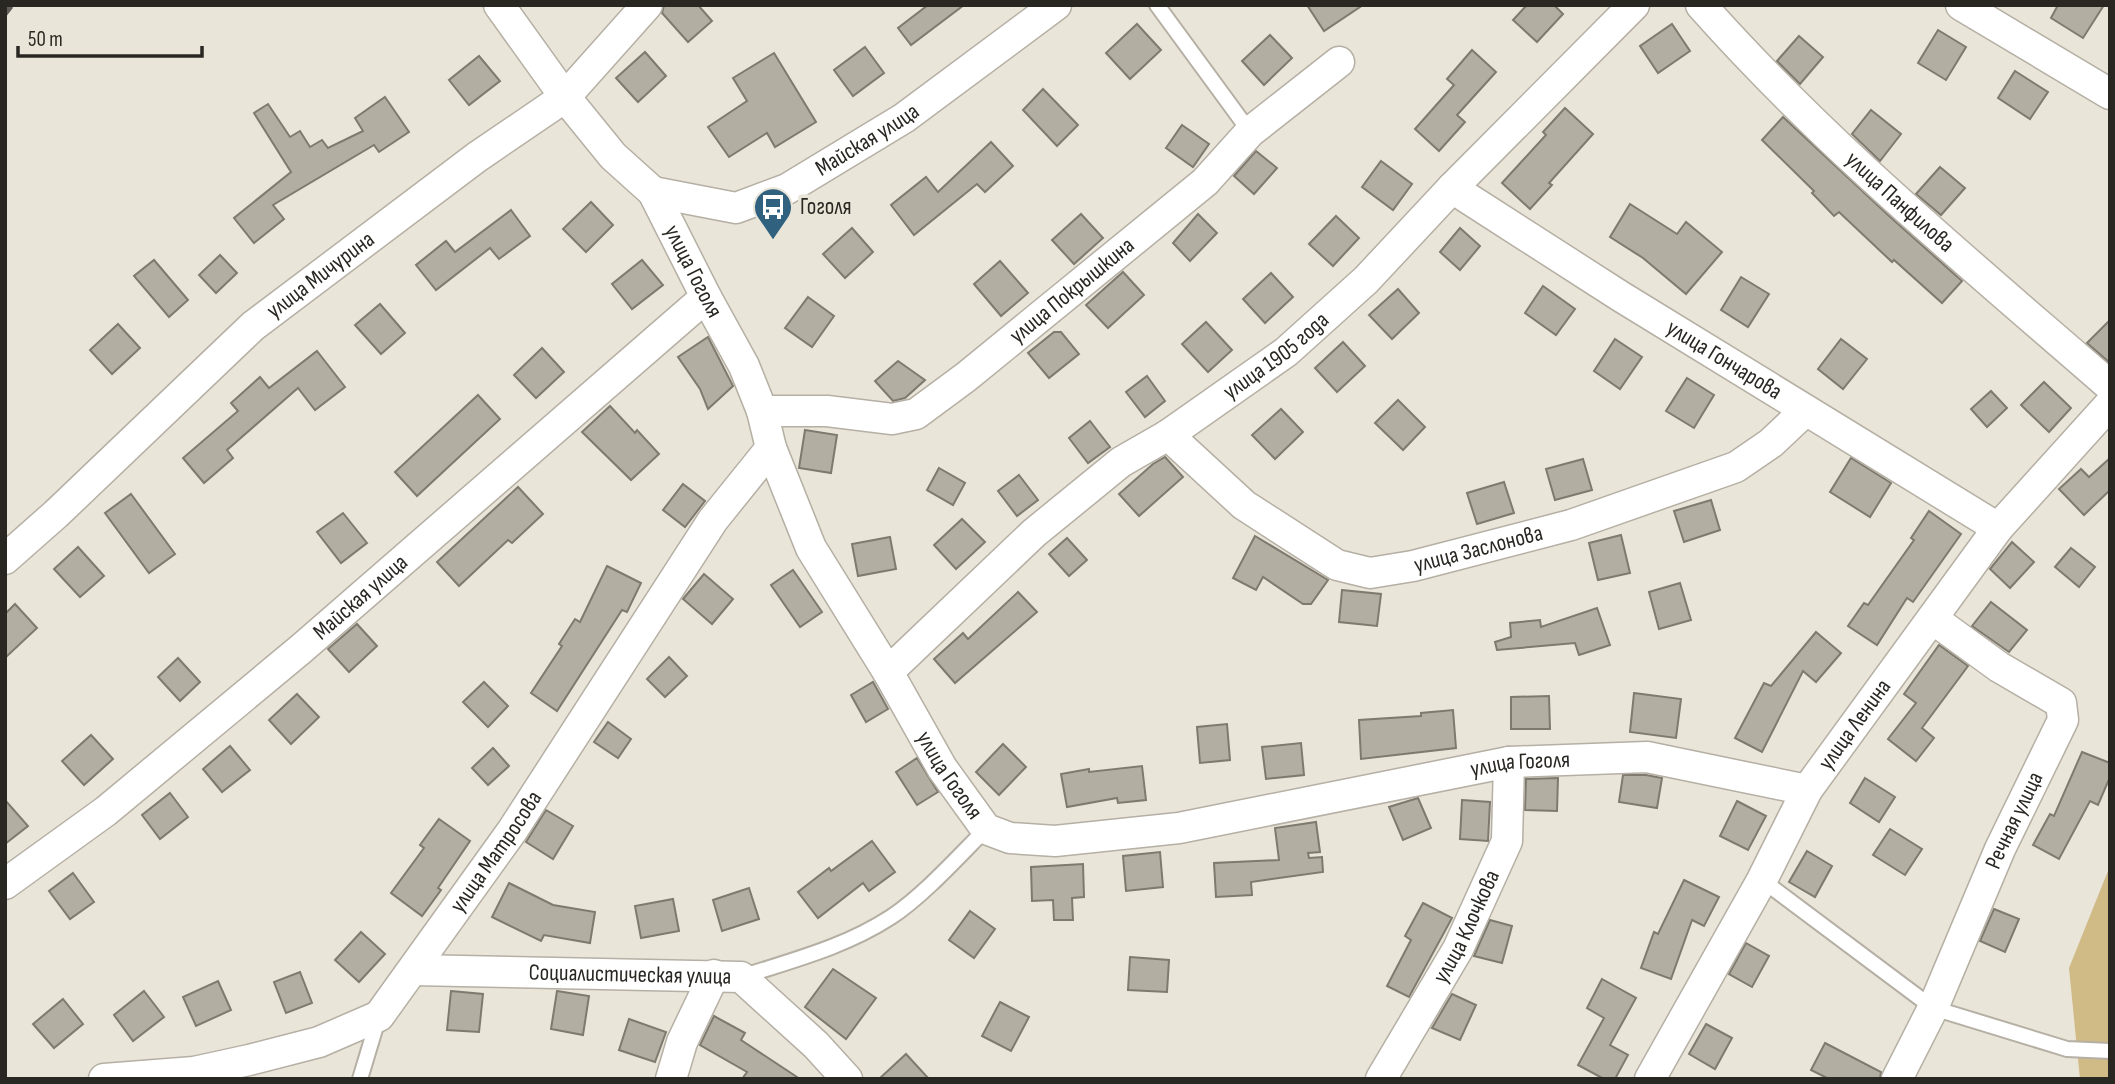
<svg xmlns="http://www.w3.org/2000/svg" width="2115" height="1084" viewBox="0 0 2115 1084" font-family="'Sofia Sans Condensed',sans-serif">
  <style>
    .green { fill: #d0ba86 }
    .building { fill: #b3aea2; stroke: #7e7a6f; stroke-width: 2 }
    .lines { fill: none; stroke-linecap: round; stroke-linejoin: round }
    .service-casing { stroke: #b5afa4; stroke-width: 18 }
    .minor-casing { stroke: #b5afa4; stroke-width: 33 }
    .service { stroke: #fff; stroke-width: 14 }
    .minor { stroke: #fff; stroke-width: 30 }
    .rail { stroke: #615e57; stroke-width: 5; stroke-dasharray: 10 5; stroke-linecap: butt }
    .labels { text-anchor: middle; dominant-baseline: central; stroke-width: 7; stroke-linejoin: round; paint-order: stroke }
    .street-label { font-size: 23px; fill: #292722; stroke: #eae5d9 }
    .poi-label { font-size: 23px; fill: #292722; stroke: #eae5d9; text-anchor: start }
  </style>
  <rect width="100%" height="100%" fill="#eae5d9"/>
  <polygon class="green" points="2110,866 2110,1079 2080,1079 2069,968"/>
  <g class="building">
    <polygon points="664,5 698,5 712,21 688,42 662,13"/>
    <polygon points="928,5 964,5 911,45 898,28"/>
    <polygon points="1307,5 1363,5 1324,31"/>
    <polygon points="1527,5 1554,5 1563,14 1537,42 1513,20"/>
    <polygon points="2058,5 2104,5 2083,38 2051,18"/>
    <polygon points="1137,24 1161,50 1130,79 1106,53"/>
    <polygon points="1672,24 1690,51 1658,73 1640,46"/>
    <polygon points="1938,30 1966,47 1946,80 1918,63"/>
    <polygon points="1270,35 1292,58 1264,85 1242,61"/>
    <polygon points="1799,36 1823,57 1800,84 1777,61"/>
    <polygon points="865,47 884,73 853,96 834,70"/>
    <polygon points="1472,50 1496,72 1457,115 1465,122 1439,151 1415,129 1454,85 1447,79"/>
    <polygon points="645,52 666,76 638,102 616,78"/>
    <polygon points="774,53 816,122 775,147 767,133 729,157 708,127 747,101 733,78"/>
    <polygon points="479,56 500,81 469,105 449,80"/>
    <polygon points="2015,71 2048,92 2030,119 1998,98"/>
    <polygon points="1043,89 1078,125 1057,146 1023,110"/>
    <polygon points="385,97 409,132 379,152 374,145 273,205 284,219 254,243 234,218 291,172 254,113 268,104 290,137 300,131 310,147 322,140 328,148 363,131 355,118"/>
    <polygon points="1565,108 1593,134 1549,183 1552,185 1530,209 1502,183 1546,135 1543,132"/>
    <polygon points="1871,110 1901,134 1880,161 1852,134"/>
    <polygon points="1783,117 1888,215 1962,281 1942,303 1894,260 1892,262 1839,212 1834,216 1812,193 1814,191 1762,140"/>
    <polygon points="1182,125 1209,144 1193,167 1166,148"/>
    <polygon points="991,142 1013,166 985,192 977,184 914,235 891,205 926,177 938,192"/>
    <polygon points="1256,151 1277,168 1254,194 1234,176"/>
    <polygon points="1381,161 1412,184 1393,210 1362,187"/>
    <polygon points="1940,167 1965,188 1941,215 1916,194"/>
    <polygon points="591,202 613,225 586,252 563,229"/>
    <polygon points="1630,204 1677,234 1686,222 1722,252 1686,294 1643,258 1610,237"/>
    <polygon points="511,210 530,236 499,259 490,248 436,290 416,265 446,241 455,252"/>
    <polygon points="1081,214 1103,238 1074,264 1052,240"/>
    <polygon points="1198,214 1217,233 1190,261 1173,243"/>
    <polygon points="1336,216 1359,238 1333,266 1309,244"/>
    <polygon points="852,228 873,252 845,278 823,254"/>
    <polygon points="1460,228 1480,246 1460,270 1440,252"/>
    <polygon points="220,255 237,273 216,293 199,275"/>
    <polygon points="154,260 188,300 169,317 134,276"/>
    <polygon points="642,260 663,285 632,309 612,284"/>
    <polygon points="1000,261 1028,293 1001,316 974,284"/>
    <polygon points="1123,272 1144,295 1108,328 1086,305"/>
    <polygon points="1271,273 1293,297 1265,323 1243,299"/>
    <polygon points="1741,277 1769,294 1748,327 1721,310"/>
    <polygon points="1543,286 1575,309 1556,335 1525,313"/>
    <polygon points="1398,289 1419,313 1392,339 1369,315"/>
    <polygon points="808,297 834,316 812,347 785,328"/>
    <polygon points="380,304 405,333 381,354 355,325"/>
    <polygon points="2110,320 2110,363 2087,343"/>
    <polygon points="1206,322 1232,350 1208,372 1182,344"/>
    <polygon points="118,324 140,348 112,374 90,350"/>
    <polygon points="1054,332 1061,332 1079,354 1049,378 1028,353"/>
    <polygon points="708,337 733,386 708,409 700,389 678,357"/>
    <polygon points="1615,339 1642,357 1620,389 1594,371"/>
    <polygon points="1841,339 1867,359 1843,389 1818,369"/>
    <polygon points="1343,342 1365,366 1337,392 1315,368"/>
    <polygon points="542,348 564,372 536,398 514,375"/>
    <polygon points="317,351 345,387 315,410 298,388 227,450 233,458 204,483 183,458 238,411 231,403 260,377 269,388"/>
    <polygon points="898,361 925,380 905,398 893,401 875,381"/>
    <polygon points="1147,376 1165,401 1145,417 1126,392"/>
    <polygon points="1687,378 1714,395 1694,428 1666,411"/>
    <polygon points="2044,382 2071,408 2049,432 2021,405"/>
    <polygon points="1991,391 2007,408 1987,427 1971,409"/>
    <polygon points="478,395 500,419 417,496 395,472"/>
    <polygon points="1398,400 1425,427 1403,450 1375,423"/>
    <polygon points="610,406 635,433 637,430 659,454 631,480 582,432"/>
    <polygon points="1281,409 1303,432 1275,459 1252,435"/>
    <polygon points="1090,421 1110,447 1088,463 1069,438"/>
    <polygon points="805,430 837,435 831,473 799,468"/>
    <polygon points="1165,457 1183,477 1139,516 1119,494 1153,464"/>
    <polygon points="1851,458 1891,483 1870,517 1830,492"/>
    <polygon points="2110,458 2110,490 2084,515 2059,489 2081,469 2089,477"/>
    <polygon points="1583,459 1592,490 1555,500 1546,469"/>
    <polygon points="939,468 965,483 953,505 927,490"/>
    <polygon points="1019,475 1038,500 1017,516 998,491"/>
    <polygon points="1504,482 1514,513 1477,524 1467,493"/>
    <polygon points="683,484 705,501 685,527 663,510"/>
    <polygon points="518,487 543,514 512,543 508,540 459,586 437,562"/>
    <polygon points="131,494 175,554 149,573 105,513"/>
    <polygon points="1711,500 1720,530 1684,542 1674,511"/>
    <polygon points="1929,511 1961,534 1913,602 1907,598 1877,645 1848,626 1864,603 1868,605 1914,540 1911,538"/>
    <polygon points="343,513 367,543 341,563 317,532"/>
    <polygon points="962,519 985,542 956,569 934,545"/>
    <polygon points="1621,535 1630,573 1598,580 1589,543"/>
    <polygon points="1255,536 1328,580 1311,604 1303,604 1263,577 1256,590 1233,578"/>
    <polygon points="890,537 896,569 858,576 852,544"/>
    <polygon points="1067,538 1087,560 1069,576 1049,554"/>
    <polygon points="2012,542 2034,562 2010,588 1990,569"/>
    <polygon points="78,547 104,576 80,597 54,569"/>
    <polygon points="2071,548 2095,567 2079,587 2055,567"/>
    <polygon points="607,566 641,583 627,612 622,610 557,711 531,693 562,646 559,644 575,619 580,622"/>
    <polygon points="793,570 822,612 800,627 771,585"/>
    <polygon points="704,574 733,599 712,624 683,599"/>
    <polygon points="1680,583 1691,620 1659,629 1649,592"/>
    <polygon points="1342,590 1381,594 1377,626 1339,622"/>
    <polygon points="1018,592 1037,612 955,683 934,659 963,633 968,639"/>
    <polygon points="1991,602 2027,630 2009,652 1972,626"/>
    <polygon points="15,604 37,628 5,658 5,614"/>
    <polygon points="1597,608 1610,645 1579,655 1575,643 1497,650 1495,642 1511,637 1510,623 1540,620 1541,627"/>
    <polygon points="357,624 377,646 349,672 328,649"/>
    <polygon points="1816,632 1841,653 1816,682 1803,671 1762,752 1735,738 1764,683 1771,686"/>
    <polygon points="1939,645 1968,666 1922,728 1934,738 1916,761 1888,739 1916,703 1904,694"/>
    <polygon points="669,657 687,676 665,697 647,679"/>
    <polygon points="178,658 200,682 180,701 158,677"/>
    <polygon points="484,682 508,706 488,727 463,702"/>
    <polygon points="873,682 888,709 866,722 851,695"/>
    <polygon points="1634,693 1681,699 1676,738 1630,732"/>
    <polygon points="297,694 319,717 291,744 269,720"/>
    <polygon points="1549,696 1550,729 1511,729 1511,697"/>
    <polygon points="1453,710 1456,748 1361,759 1359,720 1421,716 1421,713"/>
    <polygon points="608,722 631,739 618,758 594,742"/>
    <polygon points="1227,724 1230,760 1200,763 1197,727"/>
    <polygon points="91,735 113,759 84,785 62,761"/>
    <polygon points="1301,743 1304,775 1266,779 1262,747"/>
    <polygon points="1003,744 1026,767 999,795 976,772"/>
    <polygon points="230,746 250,770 222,792 203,769"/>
    <polygon points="493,748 509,766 488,785 472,768"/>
    <polygon points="2082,752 2110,763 2110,777 2098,805 2090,801 2059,859 2033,845 2050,814 2054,816"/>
    <polygon points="917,758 938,792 917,805 896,772"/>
    <polygon points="1142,766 1146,800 1118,803 1117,798 1067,807 1061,774 1089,769 1089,772"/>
    <polygon points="1623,775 1646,775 1662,778 1657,808 1619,802"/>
    <polygon points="1558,778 1557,811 1525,810 1526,779"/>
    <polygon points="1865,778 1895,797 1879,822 1850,803"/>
    <polygon points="170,793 188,817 160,839 142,815"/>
    <polygon points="1418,798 1431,828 1403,840 1389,807"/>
    <polygon points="5,800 28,826 5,844"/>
    <polygon points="1462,800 1490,802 1488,841 1460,839"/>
    <polygon points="1737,801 1766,816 1748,850 1720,836"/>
    <polygon points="546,810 573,826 553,859 526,842"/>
    <polygon points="439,819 470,841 438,888 441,890 422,916 391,893 424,848 420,845"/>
    <polygon points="1316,822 1320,852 1308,853 1309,858 1322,857 1323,872 1251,882 1252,895 1216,897 1214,863 1279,860 1275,828"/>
    <polygon points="1890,829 1922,849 1905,875 1873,855"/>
    <polygon points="872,841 895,872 869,891 863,883 818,918 798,892 829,868 831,871"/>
    <polygon points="1807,851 1832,866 1815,897 1789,882"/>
    <polygon points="1160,852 1163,887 1126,891 1123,856"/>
    <polygon points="1083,864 1084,897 1072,898 1073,920 1054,920 1053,900 1032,901 1031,867"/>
    <polygon points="73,873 94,902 70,919 49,891"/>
    <polygon points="1684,880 1719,897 1704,926 1692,920 1671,979 1641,968 1654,932 1658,934"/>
    <polygon points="509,883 553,905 595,912 590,943 544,935 541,941 492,917"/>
    <polygon points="749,888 759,919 722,931 713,900"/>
    <polygon points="673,899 679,931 641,938 635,906"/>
    <polygon points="1423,903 1452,918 1409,997 1387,986 1411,940 1405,936"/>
    <polygon points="1994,909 2019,919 2005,952 1980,941"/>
    <polygon points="970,911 995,929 974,958 949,940"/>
    <polygon points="1490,920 1512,926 1502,963 1474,956"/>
    <polygon points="361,932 385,954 359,982 335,960"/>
    <polygon points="1746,943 1769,956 1752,987 1729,974"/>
    <polygon points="1130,957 1169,960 1167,992 1128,990"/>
    <polygon points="833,969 876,998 846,1039 805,1007"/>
    <polygon points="300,972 312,1003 286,1013 274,982"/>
    <polygon points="1602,979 1636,998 1610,1045 1628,1055 1615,1079 1604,1079 1578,1065 1604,1018 1587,1008"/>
    <polygon points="218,981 231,1010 196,1026 183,997"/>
    <polygon points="144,991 164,1017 133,1041 114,1015"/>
    <polygon points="451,991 483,994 479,1032 447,1030"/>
    <polygon points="557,991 589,996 583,1035 551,1029"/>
    <polygon points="1452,994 1476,1005 1460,1040 1432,1028"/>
    <polygon points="63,999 83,1024 54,1048 33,1024"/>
    <polygon points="1000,1002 1029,1017 1011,1051 982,1036"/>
    <polygon points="714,1016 745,1033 741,1040 800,1079 742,1079 747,1072 700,1045"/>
    <polygon points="629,1019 666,1032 655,1062 619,1050"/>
    <polygon points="1706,1024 1732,1038 1715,1069 1689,1054"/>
    <polygon points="1825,1043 1881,1072 1880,1079 1829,1079 1811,1070"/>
    <polygon points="906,1054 929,1079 879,1079"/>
  </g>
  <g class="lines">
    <defs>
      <g id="service">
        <polyline points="1157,5 1250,132"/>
        <polyline points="1762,880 1933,1008 2067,1049 2110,1051"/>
        <path d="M 741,977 C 793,960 845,947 891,917 C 923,896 959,856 986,829"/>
        <polyline points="360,1079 379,1016"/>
      </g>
      <g id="minor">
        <path id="s1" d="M 499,5 L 565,97 L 613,156 L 653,192 L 706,297 L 744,366 L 762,411 L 771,448 L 811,548 L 888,672 L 942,768 L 986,829 L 1010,838 L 1055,841 L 1179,828 L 1509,762 L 1647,757 L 1807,790"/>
        <path id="s2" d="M 1701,5 C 1825,145 1970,264 2110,386"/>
        <polyline points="1961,5 2110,94"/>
        <path id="s3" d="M 1452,188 L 1620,296 L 1998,528"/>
        <path id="s4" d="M 653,192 L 736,208 L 787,189 L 904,118 L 1056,5"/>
        <path id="s5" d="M 762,411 L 827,411 L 892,419 L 916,414 L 966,377 L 1205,182 L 1250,132 L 1339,62"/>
        <path id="s6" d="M 1168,435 L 1244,505 L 1337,565 L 1370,573 L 1413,566 L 1571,525 L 1736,467 L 1771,443 L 1805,411"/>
        <path id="s7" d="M 5,559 L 56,514 L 253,326 L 477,157 L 565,97 L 647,5"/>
        <path id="s8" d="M 888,672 L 1034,533 L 1121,462 L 1168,435 L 1286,352 L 1366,280 L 1452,188 L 1634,5"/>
        <path id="s9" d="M 5,884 L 106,811 L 301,649 L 706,297"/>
        <path id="s10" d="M 413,970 L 741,977 L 816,1045 L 847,1079"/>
        <path id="s11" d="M 104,1079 L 194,1072 L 249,1060 L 319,1042 L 379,1016 L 512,831 L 713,520 L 771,448"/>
        <polyline points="671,1079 682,1042 714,975"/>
        <path id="s12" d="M 1381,1079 L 1458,949 L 1507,841 L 1509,762"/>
        <path id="s13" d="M 1650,1079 L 1762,880 L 1807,790 L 1998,528 L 2110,404"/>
        <path id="s14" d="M 1897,1079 L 1933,1008 L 2000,849 L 2063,720 L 2061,703 L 1999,667 L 1933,619"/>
      </g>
    </defs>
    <use href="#service" class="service-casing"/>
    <use href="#minor" class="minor-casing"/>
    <use href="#service" class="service"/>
    <use href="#minor" class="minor"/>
    <polyline class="rail" points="5,14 12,5"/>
  </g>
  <defs>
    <symbol id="bus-pin" viewBox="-11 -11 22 30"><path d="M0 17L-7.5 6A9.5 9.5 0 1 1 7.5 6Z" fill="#30617f" stroke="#eae5d9"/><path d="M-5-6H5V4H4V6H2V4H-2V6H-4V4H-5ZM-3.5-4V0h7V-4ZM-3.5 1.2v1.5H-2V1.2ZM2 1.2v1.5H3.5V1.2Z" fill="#fff"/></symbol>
  </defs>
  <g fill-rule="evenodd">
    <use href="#bus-pin" x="751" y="185" width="44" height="60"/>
  </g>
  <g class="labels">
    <g class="street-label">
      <text stroke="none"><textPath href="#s4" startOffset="233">Майская улица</textPath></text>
      <text stroke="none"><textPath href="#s2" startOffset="280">улица Панфилова</textPath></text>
      <text stroke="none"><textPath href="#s1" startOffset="332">улица Гоголя</textPath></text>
      <text stroke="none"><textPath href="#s7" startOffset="425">улица Мичурина</textPath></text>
      <text stroke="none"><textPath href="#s5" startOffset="354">улица Покрышкина</textPath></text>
      <text stroke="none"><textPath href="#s8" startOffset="502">улица 1905 года</textPath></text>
      <text stroke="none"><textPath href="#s3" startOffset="322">улица Гончарова</textPath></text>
      <text stroke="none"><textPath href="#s6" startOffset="359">улица Заслонова</textPath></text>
      <text stroke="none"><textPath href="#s9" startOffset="457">Майская улица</textPath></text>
      <text stroke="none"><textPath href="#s13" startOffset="410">улица Ленина</textPath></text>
      <text stroke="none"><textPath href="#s1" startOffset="1508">улица Гоголя</textPath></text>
      <text stroke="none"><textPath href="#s1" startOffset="900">улица Гоголя</textPath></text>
      <text stroke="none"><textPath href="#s14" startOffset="284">Речная улица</textPath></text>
      <text stroke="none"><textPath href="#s11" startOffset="486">улица Матросова</textPath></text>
      <text stroke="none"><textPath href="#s12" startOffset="175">улица Клочкова</textPath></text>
      <text stroke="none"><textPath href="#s10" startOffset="217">Социалистическая улица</textPath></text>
    </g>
    <g class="poi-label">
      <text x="800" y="207">Гоголя</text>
    </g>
  </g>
  <rect width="2115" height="1084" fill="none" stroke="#292722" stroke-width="14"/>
  <path d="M18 46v10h184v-10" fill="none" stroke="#292722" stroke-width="3.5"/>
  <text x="28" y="46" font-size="21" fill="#292722" stroke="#eae5d9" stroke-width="5" paint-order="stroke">50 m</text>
</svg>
